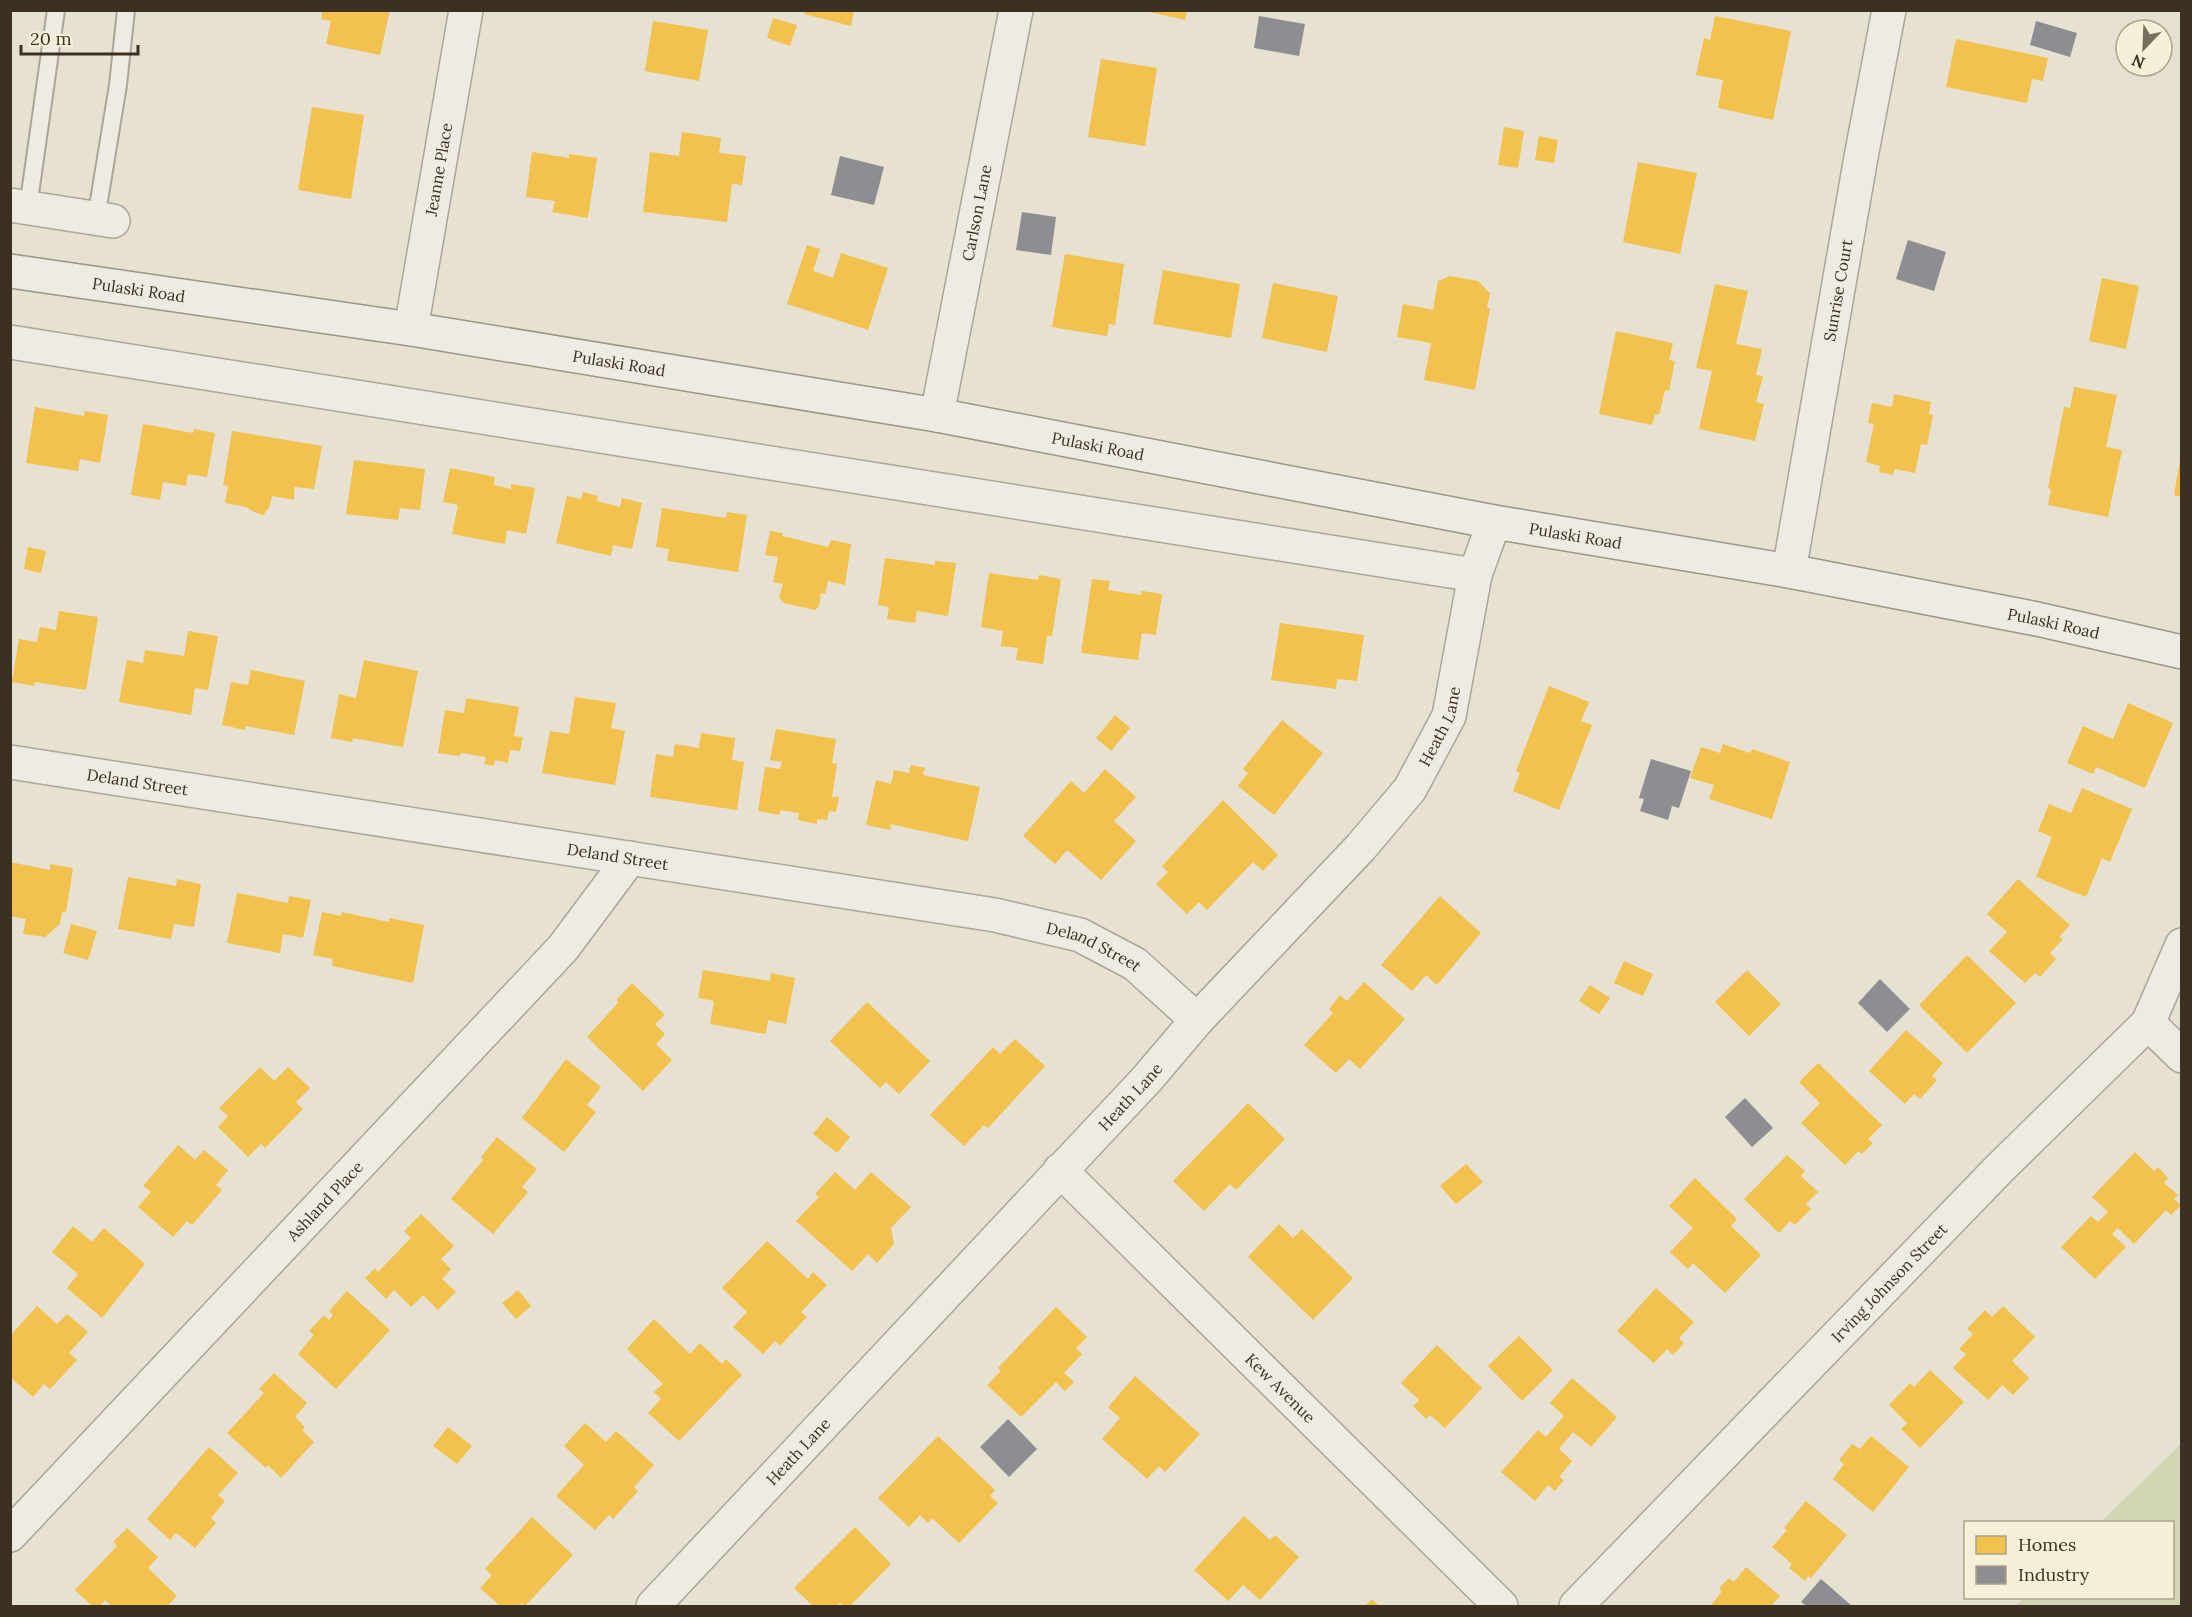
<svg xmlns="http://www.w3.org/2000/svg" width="2192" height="1617" viewBox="0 0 2192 1617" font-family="Lora,serif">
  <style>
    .green { fill: #d2d6b3 }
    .homes { fill: #f2c14e }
    .industry { fill: #8d8d92 }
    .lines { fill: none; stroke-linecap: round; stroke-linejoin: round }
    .lane-casing { stroke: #aba699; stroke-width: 20 }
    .street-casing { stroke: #aba699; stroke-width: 36 }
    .secondary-casing { stroke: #9b9688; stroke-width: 36 }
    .lane { stroke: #eeebe2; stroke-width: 16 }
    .street { stroke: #eeebe2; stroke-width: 33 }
    .secondary { stroke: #eeebe2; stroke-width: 33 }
    .labels { text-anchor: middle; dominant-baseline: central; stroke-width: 6; stroke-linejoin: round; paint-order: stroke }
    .street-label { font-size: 16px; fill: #3b3021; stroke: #f6f0d8 }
  </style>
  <rect width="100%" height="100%" fill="#e6e1d0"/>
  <polygon class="green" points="2181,1444 2181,1606 2015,1606 2024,1598 2172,1598 2172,1522 2101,1522"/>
  <g class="homes">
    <polygon points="323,10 390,10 380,55 326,44 331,21 321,19"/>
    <polygon points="805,10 854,10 851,26 804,14"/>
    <polygon points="1140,10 1187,10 1185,20"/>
    <polygon points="1715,16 1791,31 1773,120 1718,108 1723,80 1696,75 1704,38 1710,40"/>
    <polygon points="773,18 797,25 790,46 767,38"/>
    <polygon points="653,21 708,30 699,81 645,71"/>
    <polygon points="1956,39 2048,58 2043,81 2032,79 2027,103 1946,87"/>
    <polygon points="1101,59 1157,68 1145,146 1088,137"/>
    <polygon points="312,107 364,115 351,199 298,190"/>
    <polygon points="1504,127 1524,131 1518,168 1498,165"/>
    <polygon points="682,132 721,138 719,153 746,156 742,185 732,184 727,222 643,212 650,152 679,156"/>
    <polygon points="1539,136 1558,140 1554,163 1535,160"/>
    <polygon points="532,152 569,158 569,154 597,158 588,218 552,212 555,201 526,197"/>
    <polygon points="1638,162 1697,173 1680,254 1623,242"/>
    <polygon points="807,245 820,249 813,271 833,278 841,253 888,268 868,330 787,304"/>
    <polygon points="1065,254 1124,264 1115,325 1109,324 1107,336 1052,327"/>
    <polygon points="1163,270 1240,284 1231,338 1153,324"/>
    <polygon points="1450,276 1478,281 1490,293 1487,308 1490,308 1475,390 1424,380 1431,343 1397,337 1403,304 1433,310 1438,281"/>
    <polygon points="2102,278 2139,286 2126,349 2089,341"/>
    <polygon points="1273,283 1338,296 1327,352 1262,338"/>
    <polygon points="1715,284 1748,291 1736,344 1762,349 1756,375 1763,376 1756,402 1764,404 1755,441 1699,429 1712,371 1696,368"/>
    <polygon points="1616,331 1673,343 1669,360 1675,361 1669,391 1665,390 1659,415 1655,414 1652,425 1599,414"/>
    <polygon points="2074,387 2117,395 2106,447 2122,450 2108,517 2048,505 2051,489 2048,488 2064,407 2070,408"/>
    <polygon points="1894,394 1931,402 1929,414 1933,415 1927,445 1921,444 1915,473 1895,469 1893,475 1879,472 1880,466 1866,462 1874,424 1868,423 1872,403 1892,407"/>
    <polygon points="35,407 84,416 85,411 108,415 100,463 80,459 78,471 26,463"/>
    <polygon points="143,424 193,433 194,429 215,433 207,477 188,474 186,486 163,482 160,500 131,495"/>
    <polygon points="232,431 322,446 314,489 294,487 294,500 272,496 269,508 263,515 254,512 246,507 225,503 228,486 223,485"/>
    <polygon points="354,460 425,469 420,510 400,508 398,520 346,514"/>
    <polygon points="2180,460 2182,460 2182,497 2174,495"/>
    <polygon points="450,468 495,477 494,485 511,489 511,484 535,488 526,534 507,530 505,544 452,534 458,505 443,502"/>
    <polygon points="583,492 598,496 597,501 620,507 622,498 642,503 632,549 613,545 611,556 556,543 567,496 581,499"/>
    <polygon points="662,508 726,518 727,512 747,515 738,572 667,561 669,549 656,547"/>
    <polygon points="770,531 783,533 782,536 828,547 831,540 851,544 845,585 828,581 825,594 821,593 819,606 815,610 784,603 779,597 783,584 773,582 778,557 765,555"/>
    <polygon points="28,547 46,551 41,573 24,569"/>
    <polygon points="885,558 935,565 935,561 956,563 948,616 917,611 915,623 887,619 889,607 878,605"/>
    <polygon points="989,573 1038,580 1039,575 1061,579 1052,636 1047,636 1043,664 1016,660 1018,648 1001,646 1003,631 981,627"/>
    <polygon points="1092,579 1110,581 1108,590 1141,595 1142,591 1162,594 1156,635 1142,633 1138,660 1081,653"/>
    <polygon points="59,611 98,617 86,690 35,682 34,686 12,682 19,639 37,642 40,627 56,630"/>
    <polygon points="1280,623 1364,635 1357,681 1337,679 1336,689 1271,680"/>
    <polygon points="188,631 218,636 208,690 195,688 191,715 119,702 127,660 143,663 145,650 184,656"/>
    <polygon points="364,660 418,671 403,747 353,738 352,742 331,738 339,694 356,698"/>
    <polygon points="251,670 305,681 294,735 246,726 245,730 222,725 231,682 248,685"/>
    <polygon points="1549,686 1589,702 1581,721 1592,725 1559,810 1513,791 1520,773 1516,771"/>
    <polygon points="575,697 616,703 611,728 625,731 615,785 542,773 550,731 569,734"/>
    <polygon points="466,698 519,707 514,736 523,737 520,751 510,750 508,763 495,760 494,766 484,764 486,757 461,753 460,756 438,753 445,710 464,713"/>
    <polygon points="2128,703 2173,723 2145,788 2096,767 2093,774 2067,763 2083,726 2113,739"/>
    <polygon points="1115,715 1130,728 1111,751 1096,738"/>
    <polygon points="1282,720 1323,753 1274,815 1238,786 1248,773 1243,769"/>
    <polygon points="776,729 836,739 832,763 837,764 832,797 839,797 836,812 829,811 827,820 817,819 817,824 798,820 799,813 780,810 780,815 758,811 765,767 780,769 782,762 770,760"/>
    <polygon points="701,733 735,738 732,760 744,762 737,810 650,797 656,754 673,757 675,744 699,748"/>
    <polygon points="1723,744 1750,753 1752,749 1790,762 1772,819 1709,799 1714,785 1690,778 1701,747 1720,753"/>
    <polygon points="911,765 925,768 923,775 980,787 968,841 890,824 891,830 866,825 876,780 891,784 894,770 909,773"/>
    <polygon points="1105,769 1136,797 1114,821 1136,841 1101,880 1067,850 1055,864 1023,836 1071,781 1084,793"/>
    <polygon points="2082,788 2132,809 2110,862 2102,858 2086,897 2036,877 2052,837 2038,831 2049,804 2071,813"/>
    <polygon points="1223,800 1278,855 1263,871 1253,862 1207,910 1199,902 1187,914 1156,884 1168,872 1162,866"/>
    <polygon points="10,862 50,870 50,864 73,868 66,912 62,912 60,924 45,937 23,934 26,919 10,916"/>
    <polygon points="128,877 176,886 177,879 201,884 194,927 174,924 171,939 118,929"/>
    <polygon points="2018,879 2070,925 2059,937 2063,939 2050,953 2056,959 2040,977 2035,973 2025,983 1989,951 2007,932 1987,914"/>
    <polygon points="237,893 288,903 289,896 311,900 303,938 283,934 280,953 227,943"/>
    <polygon points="1440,896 1481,933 1437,985 1426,975 1412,991 1381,965"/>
    <polygon points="322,912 341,916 342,912 389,922 389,918 424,925 413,983 332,966 333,959 313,955"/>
    <polygon points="71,924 97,931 88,960 63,953"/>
    <polygon points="1967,955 2016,1003 1967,1053 1919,1005"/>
    <polygon points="1624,961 1653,974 1643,996 1614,983"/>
    <polygon points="703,970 770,981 771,973 795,978 786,1024 768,1020 766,1034 710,1024 714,1001 698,998"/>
    <polygon points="1747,970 1781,1004 1749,1036 1715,1002"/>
    <polygon points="1364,982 1405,1019 1360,1069 1349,1059 1336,1073 1304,1045 1333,1013 1329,1009 1340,995 1347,1001"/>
    <polygon points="632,983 665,1015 655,1024 665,1034 656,1044 672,1060 643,1091 587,1037 618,1003 617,999"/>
    <polygon points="1590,985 1610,998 1599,1014 1579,1001"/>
    <polygon points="867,1002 930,1061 899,1094 886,1082 880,1088 830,1041"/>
    <polygon points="1906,1030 1943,1063 1932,1076 1937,1080 1920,1099 1914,1094 1905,1104 1869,1071"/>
    <polygon points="1015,1039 1045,1066 988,1128 984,1125 964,1146 930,1115 993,1047 1000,1054"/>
    <polygon points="566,1059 601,1087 587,1105 596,1112 564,1152 522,1118"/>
    <polygon points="1818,1063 1882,1125 1868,1139 1873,1143 1862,1154 1858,1151 1845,1165 1801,1123 1820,1103 1799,1082"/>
    <polygon points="260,1067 274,1081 288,1067 310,1088 296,1102 303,1109 265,1148 261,1144 248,1157 218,1127 228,1116 219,1108"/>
    <polygon points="1248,1103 1285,1139 1236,1190 1230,1184 1204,1211 1173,1181"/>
    <polygon points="827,1117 850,1137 837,1153 813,1134"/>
    <polygon points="497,1137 537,1169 522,1187 528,1192 493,1234 451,1199 483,1160 481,1157"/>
    <polygon points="178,1145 195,1160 204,1150 228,1170 216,1185 222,1190 192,1225 187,1221 173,1237 138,1207 151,1192 143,1186"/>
    <polygon points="2135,1152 2154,1171 2158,1167 2168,1178 2164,1183 2178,1195 2174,1199 2181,1205 2171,1215 2166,1210 2134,1244 2118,1228 2112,1234 2126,1247 2095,1279 2061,1247 2091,1216 2098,1222 2108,1212 2092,1197"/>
    <polygon points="1787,1155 1805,1171 1801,1176 1818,1192 1806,1204 1811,1209 1795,1225 1790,1221 1779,1233 1744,1199"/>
    <polygon points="1466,1164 1483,1182 1456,1204 1440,1186"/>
    <polygon points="835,1172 855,1190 871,1172 911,1207 891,1228 894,1244 877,1263 868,1254 852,1271 796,1221 819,1197 815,1194"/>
    <polygon points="1695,1178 1737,1219 1731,1226 1761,1255 1725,1293 1693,1263 1688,1269 1670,1252 1693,1228 1669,1206"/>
    <polygon points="421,1214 454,1246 441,1259 451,1269 442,1279 456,1292 438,1310 423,1295 411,1307 394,1290 386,1299 365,1278 375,1268 378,1272 411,1238 404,1231"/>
    <polygon points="1279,1224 1293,1238 1302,1229 1353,1278 1313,1320 1248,1257"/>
    <polygon points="73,1226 92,1242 104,1228 145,1264 102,1318 67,1288 78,1274 52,1252"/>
    <polygon points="767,1241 808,1279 813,1272 827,1285 801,1312 807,1317 780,1346 775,1341 763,1354 733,1327 747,1312 722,1288"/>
    <polygon points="1656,1288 1694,1322 1679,1338 1684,1343 1673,1355 1667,1349 1654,1363 1617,1331"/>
    <polygon points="518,1290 531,1306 516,1319 502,1303"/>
    <polygon points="347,1291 390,1330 336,1389 298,1354 314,1335 309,1331 324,1315 329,1320 333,1315 329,1311"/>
    <polygon points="37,1306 57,1324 67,1314 88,1332 69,1353 77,1360 50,1389 44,1384 33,1397 10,1377 10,1336"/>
    <polygon points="2003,1306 2035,1337 2012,1361 2029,1378 2013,1395 2002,1385 1988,1400 1953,1368 1966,1354 1959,1349 1973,1334 1967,1329 1985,1310 1992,1317"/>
    <polygon points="1056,1307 1087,1337 1076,1348 1082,1354 1064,1373 1074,1382 1065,1391 1056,1382 1021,1417 987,1385 1001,1371 998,1368"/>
    <polygon points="654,1319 690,1354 700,1343 722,1364 726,1359 742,1375 679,1441 648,1413 661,1399 654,1392 663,1384 627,1349"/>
    <polygon points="1519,1336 1553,1370 1522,1401 1488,1366"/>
    <polygon points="1437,1345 1482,1388 1445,1428 1430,1415 1426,1419 1413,1406 1419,1400 1401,1383"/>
    <polygon points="1930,1370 1964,1402 1920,1448 1901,1429 1907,1423 1889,1405 1910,1383 1914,1387"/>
    <polygon points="274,1373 307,1403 295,1417 305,1427 302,1430 314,1442 281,1478 268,1465 266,1468 227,1433 264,1393 259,1389"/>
    <polygon points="1135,1376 1200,1434 1165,1472 1159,1466 1147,1479 1102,1439 1120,1418 1108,1407"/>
    <polygon points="1572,1378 1617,1417 1591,1447 1573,1432 1559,1449 1572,1461 1559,1477 1564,1480 1555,1491 1548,1485 1535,1501 1501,1472 1538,1430 1546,1437 1564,1416 1550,1403"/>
    <polygon points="585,1423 606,1442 616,1431 654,1465 634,1487 638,1491 613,1519 609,1515 595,1530 556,1496 584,1465 564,1446"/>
    <polygon points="448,1427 472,1446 457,1464 433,1446"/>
    <polygon points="938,1436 995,1490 990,1496 998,1503 959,1543 932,1518 928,1523 920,1515 909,1527 878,1498"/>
    <polygon points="1871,1436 1909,1467 1873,1512 1833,1479 1844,1464 1839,1460 1852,1444 1860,1449"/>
    <polygon points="209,1447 238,1473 218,1495 225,1501 211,1518 216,1523 195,1548 176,1533 170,1540 147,1519"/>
    <polygon points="1806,1501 1847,1535 1811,1578 1808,1576 1805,1581 1789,1568 1792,1564 1772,1547 1787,1530 1784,1528"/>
    <polygon points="1244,1516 1270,1540 1275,1535 1299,1557 1260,1600 1243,1585 1228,1601 1194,1570"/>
    <polygon points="532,1517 573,1555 525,1606 522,1603 518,1606 500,1606 480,1588 492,1575 485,1569"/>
    <polygon points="855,1527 891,1564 850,1606 844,1606 840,1603 836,1606 813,1606 794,1588"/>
    <polygon points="127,1528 158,1557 148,1568 177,1596 167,1606 111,1606 105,1600 100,1606 92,1606 75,1590 117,1546 113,1542"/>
    <polygon points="1746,1567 1780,1596 1771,1606 1710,1606 1721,1593 1720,1587 1729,1578 1734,1582"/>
    <polygon points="1372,1599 1379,1606 1365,1606"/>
  </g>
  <g class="industry">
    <polygon points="1259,16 1305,24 1299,56 1254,48"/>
    <polygon points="2036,21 2077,33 2070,57 2030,45"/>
    <polygon points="840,156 884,167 874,205 831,195"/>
    <polygon points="1022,212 1056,217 1051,255 1016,250"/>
    <polygon points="1908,240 1946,252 1934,291 1896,279"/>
    <polygon points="1651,759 1691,771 1679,808 1672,806 1668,820 1640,811 1644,799 1639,798"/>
    <polygon points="1880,979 1910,1009 1887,1032 1858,1003"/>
    <polygon points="1745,1098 1773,1128 1752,1147 1725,1117"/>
    <polygon points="1008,1419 1037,1449 1009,1477 980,1447"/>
    <polygon points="1821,1579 1852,1606 1807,1606 1801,1602"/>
  </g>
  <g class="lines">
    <defs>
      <g id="lane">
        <polyline points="28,208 56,10"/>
        <polyline points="96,219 118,85 126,10"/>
      </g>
      <g id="street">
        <polyline points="10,205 113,221"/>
        <path id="s1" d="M 411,329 L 466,10"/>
        <polyline points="10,342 1475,575"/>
        <path id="s2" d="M 937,415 L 1016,10"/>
        <path id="s3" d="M 1789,571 L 1861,157 L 1889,10"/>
        <path id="s4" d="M 10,762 L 995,915 L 1080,935 L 1135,964 L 1197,1020"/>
        <polyline points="2148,1023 2182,1056"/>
        <path id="s5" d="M 1060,1170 L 1501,1606"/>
        <path id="s6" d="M 10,1535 L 563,948 L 630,858"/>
        <path id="s7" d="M 653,1606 L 1147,1079 L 1197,1020 L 1361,847 L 1410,789 L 1449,716 L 1475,575 L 1494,522"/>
        <path id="s8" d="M 1576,1606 L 1999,1169 L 2148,1023 L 2182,945"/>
      </g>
      <g id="secondary">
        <path id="s9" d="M 10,271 L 411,329 L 937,415 L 1494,522 L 1789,571 L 2037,619 L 2182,652"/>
      </g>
    </defs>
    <use href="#lane" class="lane-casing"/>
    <use href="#street" class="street-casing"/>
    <use href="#secondary" class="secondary-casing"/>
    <use href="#lane" class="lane"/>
    <use href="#street" class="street"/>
    <use href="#secondary" class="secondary"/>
  </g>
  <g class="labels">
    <g class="street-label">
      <text stroke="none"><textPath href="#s1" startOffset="162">Jeanne Place</textPath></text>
      <text stroke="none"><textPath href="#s2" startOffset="206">Carlson Lane</textPath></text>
      <text stroke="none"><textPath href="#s9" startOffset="130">Pulaski Road</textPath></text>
      <text stroke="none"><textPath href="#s3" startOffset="285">Sunrise Court</textPath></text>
      <text stroke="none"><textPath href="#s9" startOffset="616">Pulaski Road</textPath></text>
      <text stroke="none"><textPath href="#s9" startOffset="1102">Pulaski Road</textPath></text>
      <text stroke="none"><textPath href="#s9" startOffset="1588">Pulaski Road</textPath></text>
      <text stroke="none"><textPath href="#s9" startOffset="2074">Pulaski Road</textPath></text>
      <text stroke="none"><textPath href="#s7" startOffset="1184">Heath Lane</textPath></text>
      <text stroke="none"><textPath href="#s4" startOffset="129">Deland Street</textPath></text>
      <text stroke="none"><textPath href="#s4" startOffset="615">Deland Street</textPath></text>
      <text stroke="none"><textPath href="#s4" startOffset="1101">Deland Street</textPath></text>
      <text stroke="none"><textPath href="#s7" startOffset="698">Heath Lane</textPath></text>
      <text stroke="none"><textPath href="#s6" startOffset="459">Ashland Place</textPath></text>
      <text stroke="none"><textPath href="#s8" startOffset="450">Irving Johnson Street</textPath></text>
      <text stroke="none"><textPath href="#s5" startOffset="310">Kew Avenue</textPath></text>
      <text stroke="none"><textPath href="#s7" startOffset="212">Heath Lane</textPath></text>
    </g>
  </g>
  <rect width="2192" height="1617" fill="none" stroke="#3b3021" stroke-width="24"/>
  <rect x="1964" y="1521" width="210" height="78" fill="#f6f0d8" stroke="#aba38f" stroke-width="1.5"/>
  <rect x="1976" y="1536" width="30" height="18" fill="#f2c14e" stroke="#aba38f" stroke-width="1.5"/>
  <text x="2018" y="1551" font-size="18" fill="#3b3021">Homes</text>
  <rect x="1976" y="1566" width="30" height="18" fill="#8d8d92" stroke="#aba38f" stroke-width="1.5"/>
  <text x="2018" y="1581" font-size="18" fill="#3b3021">Industry</text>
  <g transform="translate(2144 48) rotate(203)"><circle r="28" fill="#f6f0d8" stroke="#aba38f" stroke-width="1.5"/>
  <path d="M0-4.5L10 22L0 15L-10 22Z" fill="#776e5e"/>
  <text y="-9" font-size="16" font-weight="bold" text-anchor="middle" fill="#3b3021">N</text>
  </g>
  <path d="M21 45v9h117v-9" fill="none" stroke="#3b3021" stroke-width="3"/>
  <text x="30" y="45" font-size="18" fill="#3b3021" stroke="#f6f0d8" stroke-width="4.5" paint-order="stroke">20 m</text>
</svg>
